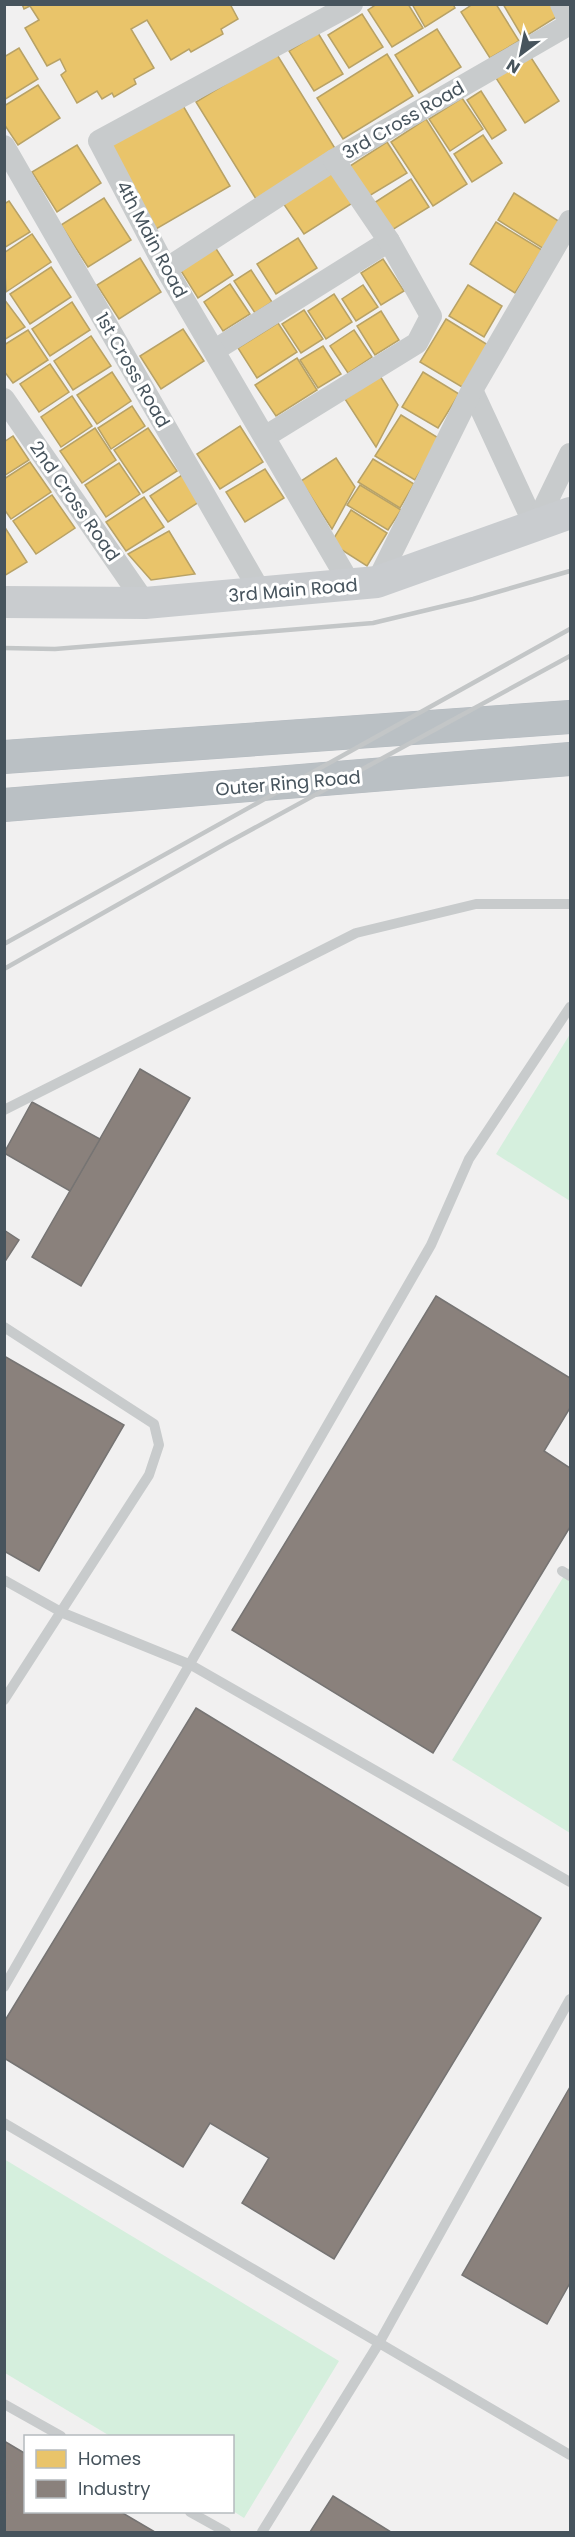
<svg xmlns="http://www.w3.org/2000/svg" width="575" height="2537" viewBox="0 0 575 2537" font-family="Poppins,sans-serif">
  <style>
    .green { fill: #d5efdd }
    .homes { fill: #e9c46a; stroke: #b8a266; stroke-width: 1.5 }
    .industry { fill: #8a817c; stroke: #767473; stroke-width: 1.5 }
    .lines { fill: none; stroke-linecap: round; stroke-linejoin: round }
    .highway-casing { stroke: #b5bbc0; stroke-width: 34 }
    .lane { stroke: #c8cbcc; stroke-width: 10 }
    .street { stroke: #c8cbcc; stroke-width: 22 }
    .secondary { stroke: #c9cccf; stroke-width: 32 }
    .highway { stroke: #bac0c4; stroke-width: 33 }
    .rail { stroke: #c3c6c7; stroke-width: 4.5 }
    .labels { text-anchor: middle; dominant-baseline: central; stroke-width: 6; stroke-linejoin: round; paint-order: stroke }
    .street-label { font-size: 18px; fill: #47545d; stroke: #fff }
  </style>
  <rect width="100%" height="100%" fill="#f1f0f0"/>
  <g class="green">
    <polygon points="570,1034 570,1201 496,1154"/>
    <polygon points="570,1566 570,1833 452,1760"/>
    <polygon points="4,2159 339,2361 244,2518 233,2511 232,2436 110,2436 5,2373"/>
  </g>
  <g class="homes">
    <polygon points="22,4 230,4 238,19 221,29 223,34 191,52 189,49 171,60 147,20 131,29 154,68 134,79 136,84 114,97 112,93 102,99 97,91 77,103 61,75 66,71 60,59 47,66 25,28 39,20 30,6 24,9"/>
    <polygon points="377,4 408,4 423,28 392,47 368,10"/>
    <polygon points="412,4 453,4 455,8 425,27"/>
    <polygon points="473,4 496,4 519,41 490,58 461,12"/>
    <polygon points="503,4 551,4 558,16 523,38"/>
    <polygon points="362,14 383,47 349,68 328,35"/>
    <polygon points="437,29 461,67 419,93 395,55"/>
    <polygon points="318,33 343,74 314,91 289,51"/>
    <polygon points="19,48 38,79 4,100 4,57"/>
    <polygon points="276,53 336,150 256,199 196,102"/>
    <polygon points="387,54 413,96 343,139 317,98"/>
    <polygon points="530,56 559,101 525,123 496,78"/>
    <polygon points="38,85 60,118 18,145 4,124 4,106"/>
    <polygon points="481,91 506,130 492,139 467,100"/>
    <polygon points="462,98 483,129 450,151 429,119"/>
    <polygon points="182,104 230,186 156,229 109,146"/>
    <polygon points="426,119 467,184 433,206 391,142"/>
    <polygon points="483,135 502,163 472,182 454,154"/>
    <polygon points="387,142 407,173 369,196 350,166"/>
    <polygon points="77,145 101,183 57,212 32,172"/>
    <polygon points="333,170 354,202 304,234 283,203"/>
    <polygon points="411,179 429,207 392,230 374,203"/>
    <polygon points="514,193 560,222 544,249 498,220"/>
    <polygon points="104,198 131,240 88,267 61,225"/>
    <polygon points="9,201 30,232 4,248 4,204"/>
    <polygon points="496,222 542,250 515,293 470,264"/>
    <polygon points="32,234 51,262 6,292 4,253"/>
    <polygon points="298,238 317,268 276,294 257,264"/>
    <polygon points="213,244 233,275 198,298 178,266"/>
    <polygon points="140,258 161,292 119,319 97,285"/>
    <polygon points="383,259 404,291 381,305 361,273"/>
    <polygon points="51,267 71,297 30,324 10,294"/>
    <polygon points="251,270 272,302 255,313 234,281"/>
    <polygon points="230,284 250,314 223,331 204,302"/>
    <polygon points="363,285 378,307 356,321 342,299"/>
    <polygon points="468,285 502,306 484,337 449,316"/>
    <polygon points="334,294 352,322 326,339 308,311"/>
    <polygon points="4,299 25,327 4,340"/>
    <polygon points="72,302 90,330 50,356 32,329"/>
    <polygon points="304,310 323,339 301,353 282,324"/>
    <polygon points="381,311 399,340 375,355 357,326"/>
    <polygon points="446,319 488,345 462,387 420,362"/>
    <polygon points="278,323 297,352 257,378 238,348"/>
    <polygon points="183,329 204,361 161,389 140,356"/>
    <polygon points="28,330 48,360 13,383 4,371 4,345"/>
    <polygon points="354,330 372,357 348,373 330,346"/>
    <polygon points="91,336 111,366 73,390 54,361"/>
    <polygon points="323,346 341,374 318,388 300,360"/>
    <polygon points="297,358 317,390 276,416 255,385"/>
    <polygon points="50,364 69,392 39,412 20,384"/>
    <polygon points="112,372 131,401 97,424 77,395"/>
    <polygon points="423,372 459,394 438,428 402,407"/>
    <polygon points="380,376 398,405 376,447 345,399"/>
    <polygon points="72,396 92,426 61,447 41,417"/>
    <polygon points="132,406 145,426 111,449 98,428"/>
    <polygon points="401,415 440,439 415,480 375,456"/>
    <polygon points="240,426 263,462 220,489 197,454"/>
    <polygon points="95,428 116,460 82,483 60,451"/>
    <polygon points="148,428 177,471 143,493 114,450"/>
    <polygon points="13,436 29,460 4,476 4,442"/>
    <polygon points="336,458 355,487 332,529 301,481"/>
    <polygon points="373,459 414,484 400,508 358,482"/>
    <polygon points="30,462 51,492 11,519 4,509 4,479"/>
    <polygon points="119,463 140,494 106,517 85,485"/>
    <polygon points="265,469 284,498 245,522 226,492"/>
    <polygon points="182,475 199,502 168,522 150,496"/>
    <polygon points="360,485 401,510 388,530 347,505"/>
    <polygon points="52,495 75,528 36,554 13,521"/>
    <polygon points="144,497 164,527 126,551 106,522"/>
    <polygon points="351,510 387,533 367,566 331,543"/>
    <polygon points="4,526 27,562 4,576"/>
    <polygon points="169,531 195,574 151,580 128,554"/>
  </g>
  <g class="industry">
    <polygon points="140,1069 190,1098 81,1286 32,1257"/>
    <polygon points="32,1102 100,1139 70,1191 4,1153"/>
    <polygon points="4,1230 19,1240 4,1263"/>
    <polygon points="436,1296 570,1378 570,1408 544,1451 570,1468 570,1527 433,1753 232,1630"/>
    <polygon points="4,1356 124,1425 39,1571 4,1551"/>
    <polygon points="196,1708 541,1918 334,2259 242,2203 269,2158 210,2123 183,2167 4,2058 4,2022"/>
    <polygon points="570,2087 570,2283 547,2324 462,2275"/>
    <polygon points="4,2441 26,2454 26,2512 121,2512 155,2532 4,2532"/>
    <polygon points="333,2496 391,2532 310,2532"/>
  </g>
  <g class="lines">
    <defs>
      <g id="highway">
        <polyline points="4,757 570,717"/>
        <polyline points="4,805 570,759"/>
      </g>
    </defs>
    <use href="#highway" class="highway-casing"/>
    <g class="lane">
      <polyline points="4,1110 356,933 476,904 570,904"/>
      <polyline points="4,1327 154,1424 159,1445 149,1475 4,1700"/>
      <polyline points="562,1571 570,1576"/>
      <polyline points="4,1580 63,1613 191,1665 570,1882"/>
      <polyline points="4,1987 431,1245 469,1159 570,1007"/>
      <polyline points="4,2123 570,2455"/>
      <polyline points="4,2404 61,2436"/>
      <polyline points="190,2512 226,2532"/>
      <polyline points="262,2532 379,2343 570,1999"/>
    </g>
    <g class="street">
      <polyline points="4,146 261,593"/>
      <polyline points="166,269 334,160"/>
      <polyline points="215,350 389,241"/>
      <polyline points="472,390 535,526"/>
      <polyline points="4,399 145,603"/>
      <polyline points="266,436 417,343 431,316 389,241 334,160 570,24 561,4"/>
      <polyline points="535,526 570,454"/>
      <polyline points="377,582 472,390 570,221"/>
      <polyline points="350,584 166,269 99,141 352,4"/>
    </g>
    <polyline class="secondary" points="4,602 145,603 377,582 570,513"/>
    <use href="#highway" class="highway"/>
    <g class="rail">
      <polyline points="4,648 55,649 373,623 473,599 570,571"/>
      <polyline points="4,944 570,629"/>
      <polyline points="4,969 225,844 570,656"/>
    </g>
  </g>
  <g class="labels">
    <g class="street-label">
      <text transform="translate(403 120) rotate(-30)">3rd Cross Road</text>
      <text transform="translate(152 239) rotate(62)">4th Main Road</text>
      <text transform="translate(133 370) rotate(60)">1st Cross Road</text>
      <text transform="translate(75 501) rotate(55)">2nd Cross Road</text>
      <text transform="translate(293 590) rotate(-5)">3rd Main Road</text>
      <text transform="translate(288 783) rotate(-5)">Outer Ring Road</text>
    </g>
  </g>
  <rect width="575" height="2537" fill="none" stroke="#47545d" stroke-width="12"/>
  <rect x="24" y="2435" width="210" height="78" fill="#ffffff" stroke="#b5bbbe" stroke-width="1.5"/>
  <rect x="36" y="2450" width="30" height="18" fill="#e9c46a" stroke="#b5bbbe" stroke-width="1.5"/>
  <text x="78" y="2465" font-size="18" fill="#47545d">Homes</text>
  <rect x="36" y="2480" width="30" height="18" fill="#8a817c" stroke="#b5bbbe" stroke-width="1.5"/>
  <text x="78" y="2495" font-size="18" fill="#47545d">Industry</text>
  <g transform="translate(521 54) rotate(212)" stroke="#ffffff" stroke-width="4.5" paint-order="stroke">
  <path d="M0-4.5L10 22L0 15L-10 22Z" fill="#47545d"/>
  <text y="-9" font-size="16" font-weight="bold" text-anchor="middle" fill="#47545d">N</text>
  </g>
</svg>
